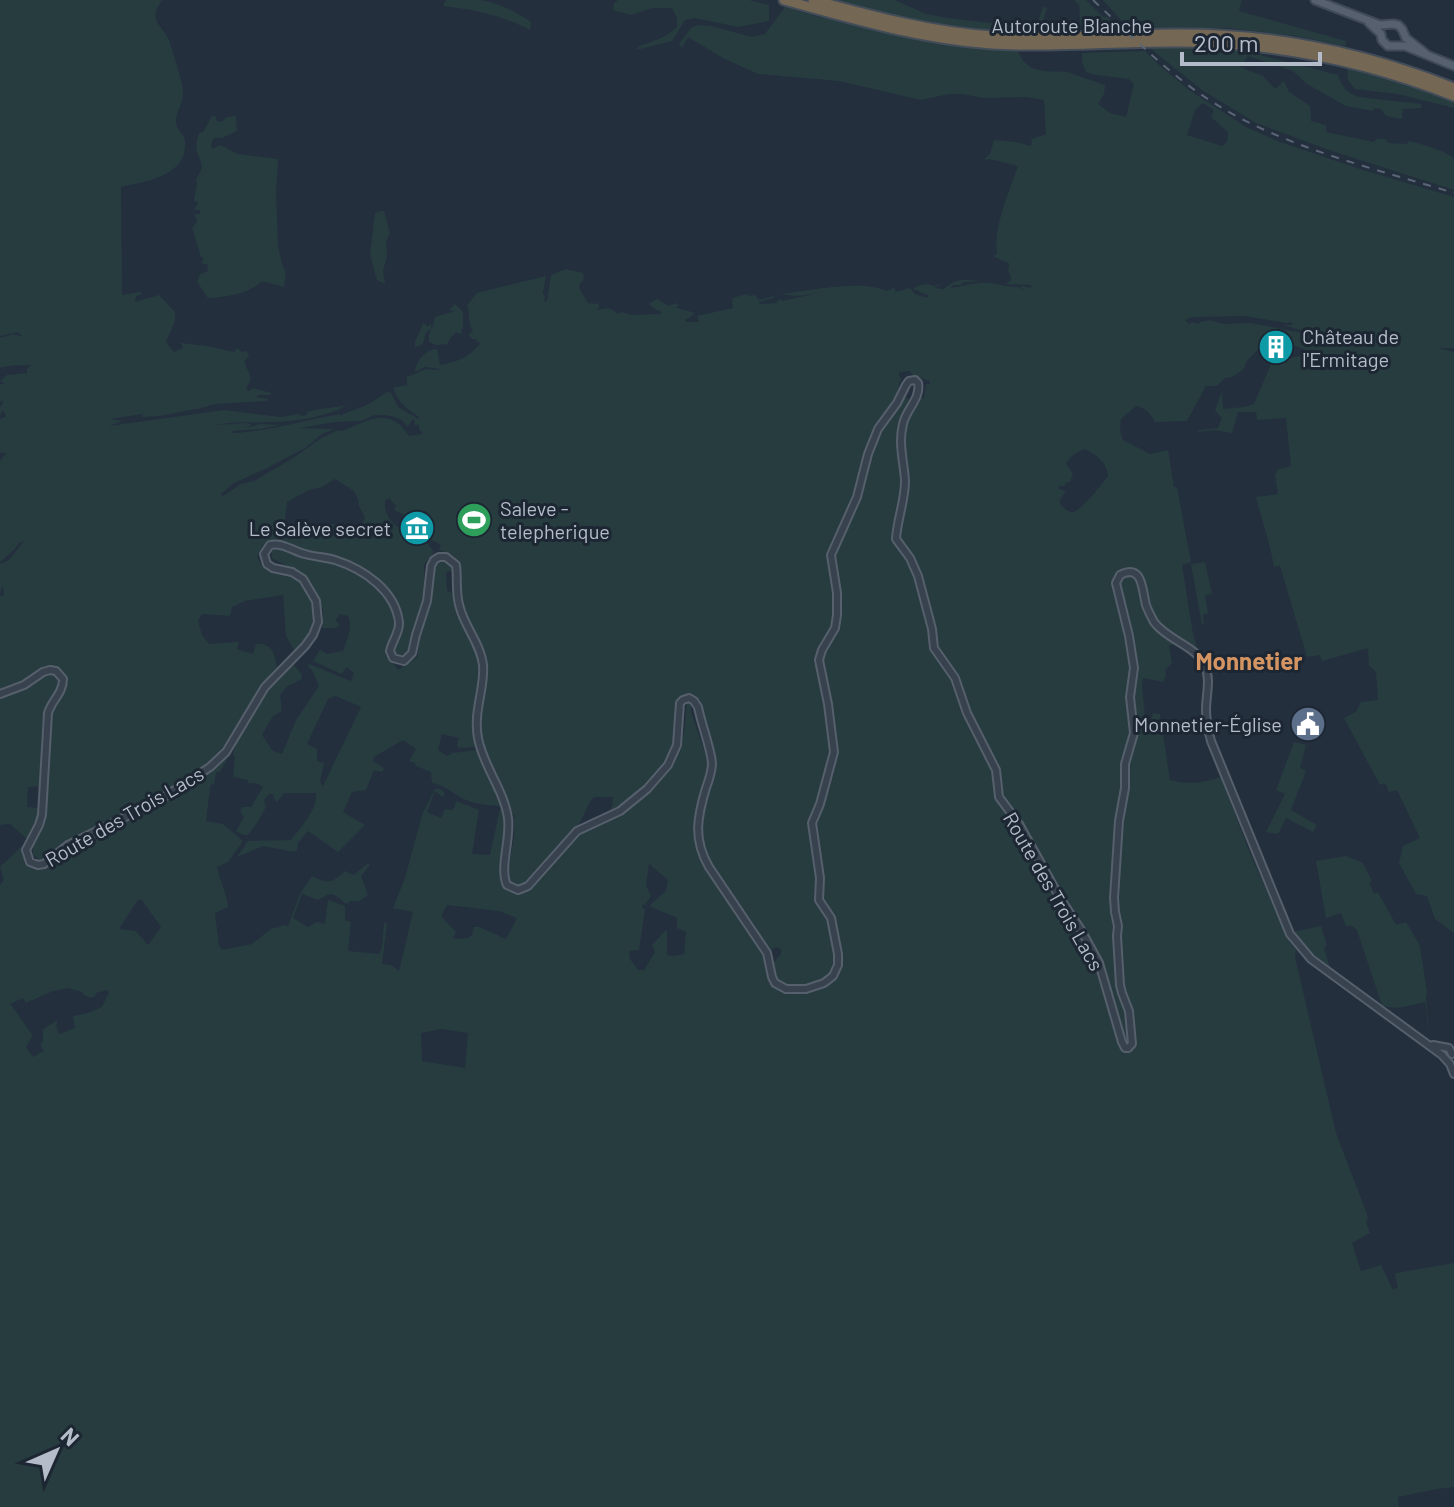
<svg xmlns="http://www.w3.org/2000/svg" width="1454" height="1507" viewBox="0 0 1454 1507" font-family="Barlow,sans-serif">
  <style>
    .green { fill: #263c3f; fill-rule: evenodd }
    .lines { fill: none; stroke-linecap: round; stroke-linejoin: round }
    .minor-casing { stroke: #565f6c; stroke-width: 10 }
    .major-casing { stroke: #414a57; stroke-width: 11 }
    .highway-casing { stroke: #434c59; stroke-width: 13 }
    .minor { stroke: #38414e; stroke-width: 6 }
    .major { stroke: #56606e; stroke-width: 7 }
    .highway { stroke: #746855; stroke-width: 9 }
    .rail { stroke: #5a6575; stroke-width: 2; stroke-dasharray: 8 8; stroke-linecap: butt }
    .labels { text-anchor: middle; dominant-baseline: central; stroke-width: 6; stroke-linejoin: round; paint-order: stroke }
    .street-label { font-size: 20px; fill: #b4bcc9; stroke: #1d2633 }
    .poi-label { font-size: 20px; fill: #b4bcc9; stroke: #1d2633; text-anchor: start }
    .quarter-label { font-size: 24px; font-weight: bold; fill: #d59563; stroke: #1d2633 }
  </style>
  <rect width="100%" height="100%" fill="#242f3e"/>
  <g class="green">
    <path d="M 0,0 L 162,0 C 146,24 164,24 170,43 C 173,52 183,84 183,90 C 184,101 177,110 176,120 C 175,130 185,133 185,142 C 188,176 144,182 121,187 L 122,295 L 140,292 L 142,294 L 136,296 L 135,302 L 159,295 L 175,312 L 175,321 L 166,342 L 174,352 L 183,348 L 181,343 L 207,346 L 234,352 L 237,348 L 242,352 L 247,351 L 249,356 L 244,361 L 251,378 L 246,390 L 249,391 L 253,388 L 271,393 L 270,395 L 258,395 L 256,397 L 269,399 L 265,401 L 215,404 L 198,409 L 211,409 L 195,409 L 160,416 L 142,417 L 143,414 L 110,419 L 122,421 L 109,426 L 224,410 L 281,417 L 299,414 L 301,416 L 307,415 L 307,412 C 320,408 334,408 347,405 C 330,416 293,422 273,422 C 253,423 234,421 215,425 L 248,423 L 252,425 L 246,428 L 260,424 L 280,425 L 260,429 L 233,431 L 231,433 C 268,432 303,420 340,414 L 340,416 C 350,410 362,409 372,402 C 379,398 382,394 390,391 L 398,407 L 419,419 L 419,417 C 407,409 398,402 393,388 L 407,385 L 407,377 L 426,369 L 438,370 L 440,369 L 425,367 L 415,372 C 416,361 426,349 437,349 L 440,365 C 459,362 471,356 481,342 L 477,342 L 476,339 L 472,339 L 469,335 L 473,331 C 468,323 470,314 467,305 L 477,293 L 546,276 L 543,293 L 545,296 L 544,302 L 547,301 L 551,275 L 566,269 L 583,273 L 584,279 L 580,283 L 579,288 L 588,303 L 599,304 L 599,308 L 596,310 L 608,308 L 615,311 L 616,314 L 623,312 L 631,315 L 661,314 L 660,311 L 656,310 L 649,304 L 657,299 L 669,306 L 676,303 L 680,306 L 676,306 L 677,308 L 695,313 L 689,318 L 685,319 L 686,322 L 699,322 L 697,316 L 733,308 L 732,301 L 733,298 L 745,294 L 750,296 L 755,295 L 759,300 L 773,296 L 774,298 L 759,302 L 760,304 L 777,303 L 777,301 L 781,299 L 782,301 L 818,293 L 797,296 L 780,294 C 811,291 860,279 887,291 L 894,288 L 896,292 L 910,288 L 915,294 L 928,298 L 928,295 L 919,292 L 919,290 L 914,290 L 914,288 C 920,284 928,283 934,286 L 943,283 L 934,288 L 944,289 C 957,276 968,280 985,281 L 963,282 L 961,285 L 953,285 L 950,288 C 960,287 969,284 978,283 C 992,282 1005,287 1019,287 L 1023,290 L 1021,286 L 1023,286 L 1032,288 L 1030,285 L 1006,284 L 1011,280 L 1010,274 L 1008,272 L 1009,263 L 994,257 L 994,255 L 997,254 C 993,228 1009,192 1018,166 L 990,159 L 985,160 L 985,158 L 990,154 L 994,140 L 1016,142 L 1031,146 L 1032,139 L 1046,134 L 1044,100 L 1026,97 L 982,98 L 963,94 L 949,94 L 921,100 L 839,81 L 758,74 L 723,58 L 688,37 L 682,48 L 679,44 L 691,28 L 697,25 L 711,26 L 752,37 L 765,34 L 785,7 L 822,18 L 825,16 L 929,41 L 1017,50 L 1023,61 L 1032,68 L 1043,71 L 1067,72 L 1105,85 L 1104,94 L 1098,104 L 1110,113 L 1126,117 L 1134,84 L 1129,79 L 1096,75 L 1086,72 L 1082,62 L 1082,53 L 1145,51 L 1159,65 L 1189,90 L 1246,127 L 1280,142 L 1363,170 L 1454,197 L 1454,348 L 1438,348 L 1454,352 L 1454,933 L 1435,919 L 1427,896 L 1416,894 L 1399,863 L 1403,846 L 1420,838 L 1397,790 L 1389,792 L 1385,783 L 1380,785 L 1344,718 L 1356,712 L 1361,702 L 1378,700 L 1376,672 L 1369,666 L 1368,648 L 1322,661 L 1320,655 L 1307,657 L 1280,566 L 1274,567 C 1270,543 1262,521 1256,497 L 1278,494 L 1275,475 L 1277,470 L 1291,466 L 1286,418 L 1257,420 L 1256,412 L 1238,412 L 1232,433 L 1214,430 L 1198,432 L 1199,430 L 1218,428 L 1222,418 L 1215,411 L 1222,391 L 1223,409 L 1244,407 L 1254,404 L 1271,364 L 1290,358 L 1314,353 L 1279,340 L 1267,340 L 1246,362 L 1244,369 L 1232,377 L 1225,378 L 1217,386 L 1206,386 L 1187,421 L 1155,422 C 1151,414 1146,408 1136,406 L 1121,419 L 1120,431 L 1123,440 L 1150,454 L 1168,450 L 1174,487 L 1177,487 L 1191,562 L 1182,565 L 1193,634 L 1198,650 L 1178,638 L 1176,639 C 1158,626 1151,612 1146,591 L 1138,588 C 1144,614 1153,630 1175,645 L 1169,645 L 1172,663 L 1165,670 L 1166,676 L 1163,682 L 1143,678 C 1140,690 1146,703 1144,717 L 1151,722 L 1153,713 L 1160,714 L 1170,780 C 1188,785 1202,783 1221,777 L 1247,846 L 1282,926 L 1292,946 L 1296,949 L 1295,957 L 1336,1133 L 1368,1217 L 1366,1222 L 1370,1233 L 1352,1243 L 1361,1271 L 1381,1265 L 1393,1290 L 1398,1287 L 1395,1276 L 1396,1273 L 1454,1263 L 1454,1487 L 1437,1489 L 1398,1497 L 1399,1507 L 0,1507 L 0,885 L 4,880 L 0,867 L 24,844 C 20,857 27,865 38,869 L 49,866 L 68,848 L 155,807 L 208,773 L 230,754 L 220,772 L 216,772 L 214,785 L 211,784 L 210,788 L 206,821 L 223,824 L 243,841 L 228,862 L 217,867 C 220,881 227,893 228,907 L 215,913 L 219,946 L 222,950 L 252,944 L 272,928 L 281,927 L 281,925 L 288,926 L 300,894 L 312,876 C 328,884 331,884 345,871 L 354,875 L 368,863 L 370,865 L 361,876 L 368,895 L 359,901 L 351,901 L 346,904 C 333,893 333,891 318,900 L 302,894 L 293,918 L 308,927 L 317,922 L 325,924 L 328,900 L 345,906 L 345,920 L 351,922 L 348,951 L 379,954 L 382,947 L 384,923 L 387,923 L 382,964 L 391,965 L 399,971 L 413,912 L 393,908 L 405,878 L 422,815 L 435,789 L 440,789 L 445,793 L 443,797 L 435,791 L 427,812 L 441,818 L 445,809 L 451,810 L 454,808 L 456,801 L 479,810 L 472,854 L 490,855 L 500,809 L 504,810 L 507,824 L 501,878 C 507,893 520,898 532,887 L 582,831 L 610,820 L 630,808 L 656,785 L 674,765 L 684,733 L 687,703 L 691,703 L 691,712 L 709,764 L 694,830 L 696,846 L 703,861 L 764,954 L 769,979 L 774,987 L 783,992 L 804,992 L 827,985 L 837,973 L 834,969 C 825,982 792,995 778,982 C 774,977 774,968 774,962 L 781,954 L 781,949 L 776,947 L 771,950 L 757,932 L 758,930 L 707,857 L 702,845 L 700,831 L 716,759 L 704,719 L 701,701 L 688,694 L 679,697 L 676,702 C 674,716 679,733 674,747 C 667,771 632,799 611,812 L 613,797 L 594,797 C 587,804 585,815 579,824 C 565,843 543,863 527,882 L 516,885 L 510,882 L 508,872 L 514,836 L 514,814 L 511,814 L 511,809 L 488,759 L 482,738 L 479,716 L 487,665 L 462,604 L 461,563 L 452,554 L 439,550 L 441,545 L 430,539 L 433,529 L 394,510 L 396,506 L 389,498 L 385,500 C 384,536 419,527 434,552 L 424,565 L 425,591 L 408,652 L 400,656 L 394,651 C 395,641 403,632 402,621 C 397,587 364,565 333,556 C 323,553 312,552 302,549 C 294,546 282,538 273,540 C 264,541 260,550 257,557 C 269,582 282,566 298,580 C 315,593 318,619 307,637 C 304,643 299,646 294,650 L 286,636 L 283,595 L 245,601 L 232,607 L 230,616 L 202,614 L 198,621 L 202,635 L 209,644 L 239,642 L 237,649 L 253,654 L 256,644 C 273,643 275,654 277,669 L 260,687 L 219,753 L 209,764 L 164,794 L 59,845 L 45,859 L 39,859 L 33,855 L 33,845 L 43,823 L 46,805 L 52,709 L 65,690 L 66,682 L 62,672 L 56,667 L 49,666 L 39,669 L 27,679 L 0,689 L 0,596 L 4,595 L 3,585 L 0,593 L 0,564 L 9,560 L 24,541 L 19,543 L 14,550 L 0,562 L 0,461 L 6,453 L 0,453 L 0,419 L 5,417 L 6,415 L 2,410 L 0,417 L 0,407 L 3,403 L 2,400 L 0,402 L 0,384 L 5,384 L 0,381 L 7,375 L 27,373 L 27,369 L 32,365 C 19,366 14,364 0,368 L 0,338 L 13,334 L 23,337 L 18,332 L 0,336 ZM 1203,103 L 1214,110 L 1211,117 L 1228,132 L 1227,142 L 1222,146 L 1187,135 L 1195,110 ZM 1245,316 L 1286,323 L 1291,322 L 1293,325 L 1283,325 L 1300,330 C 1306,327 1311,331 1316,331 L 1313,333 L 1321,334 L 1318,331 L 1325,333 L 1323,337 L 1251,323 L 1223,324 L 1210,320 L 1200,322 L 1198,324 L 1192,322 L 1189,324 L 1185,320 L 1193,317 ZM 909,371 L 914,376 L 930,381 L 930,384 L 926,384 L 924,398 L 921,398 L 918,405 L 899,393 L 899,382 L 902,379 L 899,376 L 899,372 ZM 375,415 C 386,415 402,415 407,427 L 413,419 L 415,421 L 415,426 L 419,424 L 419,430 L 423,432 L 422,434 L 409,436 C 389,405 368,421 342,431 L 338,430 L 320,439 L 293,458 L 254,481 L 241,484 L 223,496 L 221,494 L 234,483 L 267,468 L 305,448 L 322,434 L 334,429 L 299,428 L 335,422 L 361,421 ZM 1084,449 C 1096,453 1108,464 1108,477 C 1101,484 1081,512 1072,512 C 1067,512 1063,507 1060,504 L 1060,500 L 1066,491 L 1059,489 L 1059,486 L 1064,486 L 1067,482 L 1070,482 L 1073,474 L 1066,463 L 1073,455 ZM 335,479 L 354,491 L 359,502 L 358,504 L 365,518 L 355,533 L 352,533 C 347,523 339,524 330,524 L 327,537 L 284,527 L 287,502 L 309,490 L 322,487 ZM 649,864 L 668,880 L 666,891 L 649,906 L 677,918 L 677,928 L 686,932 L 684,954 L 674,956 L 667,955 L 667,931 L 665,931 L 652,945 L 655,952 L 644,970 L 638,970 L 630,959 L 629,951 L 639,950 L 645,910 L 642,906 L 643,904 L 645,905 L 651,896 L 646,886 ZM 141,899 L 161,927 L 148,945 L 136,931 L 119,929 L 137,901 ZM 447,905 L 499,911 L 517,918 L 506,939 L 479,927 L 474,927 L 472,935 L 468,938 L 455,939 L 453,938 L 456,932 L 441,916 ZM 68,988 L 82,992 L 84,995 L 90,998 L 95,996 L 96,993 L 106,990 L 109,992 L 102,1007 L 88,1013 L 73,1016 L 75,1028 L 59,1034 L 56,1026 L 58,1020 L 43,1029 L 43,1042 L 40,1044 L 44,1051 L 33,1057 L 26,1047 L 33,1035 C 24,1025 18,1013 10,1004 L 23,998 L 26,1003 L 53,991 ZM 441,1029 L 468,1033 L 465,1068 L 422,1061 L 421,1033 Z"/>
    <path d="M 446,0 C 457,0 470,0 481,0 C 498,3 517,12 531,22 L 530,30 C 503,16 473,9 443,6 Z"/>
    <path d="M 618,0 L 749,0 L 769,5 L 769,21 L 738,27 L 695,18 L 685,20 L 672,41 L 636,50 L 639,46 C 654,41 665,38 677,27 L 677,18 L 672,8 L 653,8 L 631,15 L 613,10 L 614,3 Z"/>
    <path d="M 831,0 L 895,0 L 926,14 L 947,18 L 1006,25 L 1037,25 L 1043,7 L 1047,8 L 1040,30 C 1027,34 1011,32 997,31 C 940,28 885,15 831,0 Z"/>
    <polygon points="1074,0 1086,0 1103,17 1107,17 1123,31 1081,32 1079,5"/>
    <polygon points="1103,0 1242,0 1239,11 1346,41 1345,46 1296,36 1228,28 1129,29"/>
    <path d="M 1198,47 L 1243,51 L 1244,53 L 1253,53 L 1338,75 C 1342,87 1347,93 1359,97 L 1421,104 L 1422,108 L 1403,109 L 1402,119 L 1386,116 L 1381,109 L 1374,108 L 1373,111 L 1346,106 L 1307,84 L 1293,71 L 1248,56 L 1240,67 L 1263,76 L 1275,89 L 1284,81 L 1289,92 L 1310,106 L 1311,121 L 1326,125 L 1326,132 L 1374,142 L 1376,139 L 1385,139 L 1389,143 L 1407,144 L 1409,141 C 1425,145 1440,149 1454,158 L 1454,190 L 1329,150 L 1256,123 L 1202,90 L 1150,48 Z"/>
    <path d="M 1347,66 C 1383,76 1419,87 1454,101 L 1454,108 L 1398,94 L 1355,89 L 1348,80 Z"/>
    <path d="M 212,116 L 216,117 L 217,121 L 222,122 L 227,117 L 236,116 L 237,131 L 222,138 L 214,138 L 211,144 L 212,149 L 220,145 L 238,154 L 278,159 L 276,192 L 278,246 L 282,264 L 286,273 L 284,287 L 262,281 C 249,294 226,297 208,298 L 197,282 L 200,274 L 208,271 L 207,267 L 208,264 L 203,264 L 202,261 L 204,258 L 201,257 L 192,228 L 197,222 L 195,214 L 200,214 L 200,210 L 194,209 L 198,204 L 197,201 L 194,201 L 197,183 L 196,180 L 202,168 C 200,152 192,153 199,133 L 203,132 Z"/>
    <polygon points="381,211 384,211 390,233 386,242 387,256 383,271 385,284 377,280 370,255 375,213"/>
    <polygon points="455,304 463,312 463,329 461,329 462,334 455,332 455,334 451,337 447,344 436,345 429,342 429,335 431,329 426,332 423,344 415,347 415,342 423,324 426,324 427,327 431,324 432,329 435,317 455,311 449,310"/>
    <path d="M 277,548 C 316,562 392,569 394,623 C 395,633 387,643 386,653 L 398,670 L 417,657 L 422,626 L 431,598 L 434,566 L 441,560 L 450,564 L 453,570 L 446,573 L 447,591 L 453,593 L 464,629 L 479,660 L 477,692 L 473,713 L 477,747 L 458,748 L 457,745 L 459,738 L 442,734 L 438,750 L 447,756 L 452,753 L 478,750 L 502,806 C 489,805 474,805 462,798 C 450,792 447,786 432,783 L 431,772 L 416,766 L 415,763 L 409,761 L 416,749 L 403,740 L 374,757 L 373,761 L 384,768 L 382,772 L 374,770 L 366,790 L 352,792 L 343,812 L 365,825 L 338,852 L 308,831 L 298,843 L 297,850 L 294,852 L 263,846 L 237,857 L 248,841 L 291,840 C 301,827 317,811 316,793 L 284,793 L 277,802 L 273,797 L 274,794 L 269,794 L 264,800 L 266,807 L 257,823 L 248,835 L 243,835 L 236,831 L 244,817 L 240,811 L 243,807 L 251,807 L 263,787 L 258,784 L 248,783 L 248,780 L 233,777 L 235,757 L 233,755 L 237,739 L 264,694 L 292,662 L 302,675 L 301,680 L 287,686 L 280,695 L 282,711 L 273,716 L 262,735 L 273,751 L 282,754 L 296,720 L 319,686 L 312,670 L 308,667 L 309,664 L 351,681 L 354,673 L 347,667 L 341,674 L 313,661 L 320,650 L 327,654 L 343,651 C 347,640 353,627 348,616 L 340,614 L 335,621 L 340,624 L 336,628 L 322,628 L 323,608 L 321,608 C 310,574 301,574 272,558 L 271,550 ZM 336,696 L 361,707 L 323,786 L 320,782 L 324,763 L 317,761 L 317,749 L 307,744 L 328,699 Z"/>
    <polygon points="1205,562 1212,594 1205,595 1208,613 1203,615 1204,624 1202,625 1191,564"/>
    <path d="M 48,674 L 54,676 L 58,682 C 56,692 49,697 46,706 C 40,723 41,767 41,786 L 28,787 L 27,807 L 38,808 L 39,792 L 41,792 L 37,821 L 27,839 L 10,824 L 0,825 L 0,697 L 29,685 Z"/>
    <polygon points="1294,742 1306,745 1300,768 1306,771 1291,810 1317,825 1313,832 1286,818 1278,834 1266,832 1285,794 1276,790"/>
    <path d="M 1346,856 L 1363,863 L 1372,881 L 1369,883 L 1374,894 L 1378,892 L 1396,925 L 1406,922 L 1420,946 L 1427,992 L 1426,999 L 1430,1041 L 1425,1002 C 1411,1005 1396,1011 1382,1005 L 1357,930 L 1352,926 L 1346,926 L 1341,913 L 1326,918 L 1316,861 Z"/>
    <polygon points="1321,926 1327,946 1324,948 1330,968 1311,953 1293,932"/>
  </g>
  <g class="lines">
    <defs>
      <g id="minor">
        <path d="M 0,694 L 24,685 L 43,672 L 50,670 L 56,671 L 63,679 C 63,693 52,700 48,713 L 42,815 L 39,825 L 26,850 L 30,862 L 38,865 L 44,864 L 68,845 L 158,801 L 210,767 L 226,752 L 265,687 L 305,646 L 313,635 L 318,622 L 316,601 L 303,579 L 292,572 L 273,568 L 267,564 L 264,554 L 270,545 C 282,542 293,551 305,554 C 315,557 325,557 335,560 C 363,569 395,590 399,622 C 400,632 392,641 390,651 L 393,658 L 404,661 L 412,653 L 416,635 L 427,601 L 431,566 L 434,560 L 439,557 L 446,557 L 456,565 C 458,579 455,594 460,608 C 465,627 481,645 483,665 C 485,689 473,711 478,738 C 483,766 504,790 508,818 C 511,839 499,868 507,885 L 518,890 L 528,886 L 577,831 L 620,811 L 647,789 L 668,765 L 677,745 L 680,703 L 683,700 L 689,698 L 694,701 L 698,707 C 701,723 711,749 712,763 C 712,771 709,780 706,788 C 697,818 693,839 709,867 L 767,953 L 772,977 L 775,983 L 786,989 L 806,989 L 824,983 L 833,976 L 838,965 L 838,954 L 831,918 L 819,900 L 820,878 L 812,823 L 820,804 L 834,752 L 828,704 L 819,660 L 822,650 L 835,628 L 837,615 L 837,593 L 831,555 L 857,497 L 868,454 L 878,429 L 897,403 L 906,385 L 909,381 L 915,380 L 918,383 C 921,399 906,409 903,424 C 898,444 904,462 905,481 C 905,501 897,520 896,539 L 910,558 L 918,576 L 932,629 L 934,648 L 955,678 L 967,713 L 996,770 L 999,797 L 1019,824 L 1060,898 L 1081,930 L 1099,963 L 1122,1042 L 1125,1048 L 1128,1048"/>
        <polyline points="1433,1045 1449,1048 1452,1054"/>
        <path d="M 1128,1048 L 1132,1044 L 1129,1011 L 1122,993 L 1120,985 L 1117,936 L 1118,926 L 1115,912 L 1114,898 L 1119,821 L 1125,788 L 1125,764 L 1134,733 L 1130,697 L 1134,668 L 1129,636 L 1116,583 L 1120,575 C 1143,563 1142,590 1146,605 C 1148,611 1151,616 1154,622 C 1167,640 1198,647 1205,666 C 1211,680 1206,695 1206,710 C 1206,720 1208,730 1211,741 L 1290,934 L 1311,959 L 1442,1055 L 1450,1064 L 1454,1074"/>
      </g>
      <g id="major">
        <polyline points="1315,0 1380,25 1393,24 1398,25 1402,29 1406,38 1425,53"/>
        <polyline points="1369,23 1381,34 1382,40 1388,46 1405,46 1454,66"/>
      </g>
      <g id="highway">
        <path d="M 784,0 C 852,19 921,39 992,44 C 1055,48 1118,41 1181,42 C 1275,43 1366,61 1454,96"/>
        <path d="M 813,0 C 872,16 931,32 992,36 C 1053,40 1114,34 1175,34 C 1271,33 1364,52 1454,88"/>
      </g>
    </defs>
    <use href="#minor" class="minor-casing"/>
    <use href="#major" class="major-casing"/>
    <use href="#highway" class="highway-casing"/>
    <use href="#minor" class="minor"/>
    <use href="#major" class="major"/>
    <use href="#highway" class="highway"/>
    <path class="rail" d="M 1093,0 C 1132,36 1169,75 1214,103 C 1283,147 1376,169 1454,193"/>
  </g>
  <defs>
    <symbol id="building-disc" viewBox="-11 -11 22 22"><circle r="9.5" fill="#0f9aa8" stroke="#1d2633"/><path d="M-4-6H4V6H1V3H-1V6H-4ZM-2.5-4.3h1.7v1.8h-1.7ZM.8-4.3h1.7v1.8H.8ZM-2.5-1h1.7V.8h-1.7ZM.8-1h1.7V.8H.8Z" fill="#fff"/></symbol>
    <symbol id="stadium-disc" viewBox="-11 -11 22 22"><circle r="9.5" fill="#2e9e5b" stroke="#1d2633"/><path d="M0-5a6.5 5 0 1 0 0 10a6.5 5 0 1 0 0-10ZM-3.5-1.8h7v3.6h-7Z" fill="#fff"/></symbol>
    <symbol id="museum-disc" viewBox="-11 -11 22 22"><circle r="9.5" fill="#0f9aa8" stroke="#1d2633"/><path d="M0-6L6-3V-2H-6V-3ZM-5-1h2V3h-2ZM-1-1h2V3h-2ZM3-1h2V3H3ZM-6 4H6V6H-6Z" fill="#fff"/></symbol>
    <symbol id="civic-disc" viewBox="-11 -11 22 22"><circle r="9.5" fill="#5c6f8a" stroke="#1d2633"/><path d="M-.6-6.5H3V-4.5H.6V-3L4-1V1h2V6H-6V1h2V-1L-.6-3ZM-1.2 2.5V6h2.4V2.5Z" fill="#fff"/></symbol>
  </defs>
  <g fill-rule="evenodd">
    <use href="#building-disc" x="1256" y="327" width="40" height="40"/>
    <use href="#stadium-disc" x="454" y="500" width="40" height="40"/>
    <use href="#museum-disc" x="397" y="508" width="40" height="40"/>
    <use href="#civic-disc" x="1288" y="704" width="40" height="40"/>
  </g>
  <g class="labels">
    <g class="street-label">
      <text x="1072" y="25">Autoroute Blanche</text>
      <text transform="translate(124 816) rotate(-30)">Route des Trois Lacs</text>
      <text transform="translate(1054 891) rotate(60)">Route des Trois Lacs</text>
    </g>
    <g class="poi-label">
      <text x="1302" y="336">Château de<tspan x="1302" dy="23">l'Ermitage</tspan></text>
      <text x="500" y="508">Saleve -<tspan x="500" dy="23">telepherique</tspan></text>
      <text x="391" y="528" text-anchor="end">Le Salève secret</text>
      <text x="1282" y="724" text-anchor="end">Monnetier-Église</text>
    </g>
    <g class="quarter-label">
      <text x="1249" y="660">Monnetier</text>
    </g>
  </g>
  <g transform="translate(56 1451) rotate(45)" stroke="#1d2633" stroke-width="6" paint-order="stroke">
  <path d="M0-6L14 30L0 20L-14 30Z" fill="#b4bcc9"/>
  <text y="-12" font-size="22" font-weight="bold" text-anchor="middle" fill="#b4bcc9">N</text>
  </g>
  <path d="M1182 52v12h138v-12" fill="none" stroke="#b4bcc9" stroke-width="4"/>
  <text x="1194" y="52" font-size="24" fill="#b4bcc9" stroke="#1d2633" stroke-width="6" paint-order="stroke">200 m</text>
</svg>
